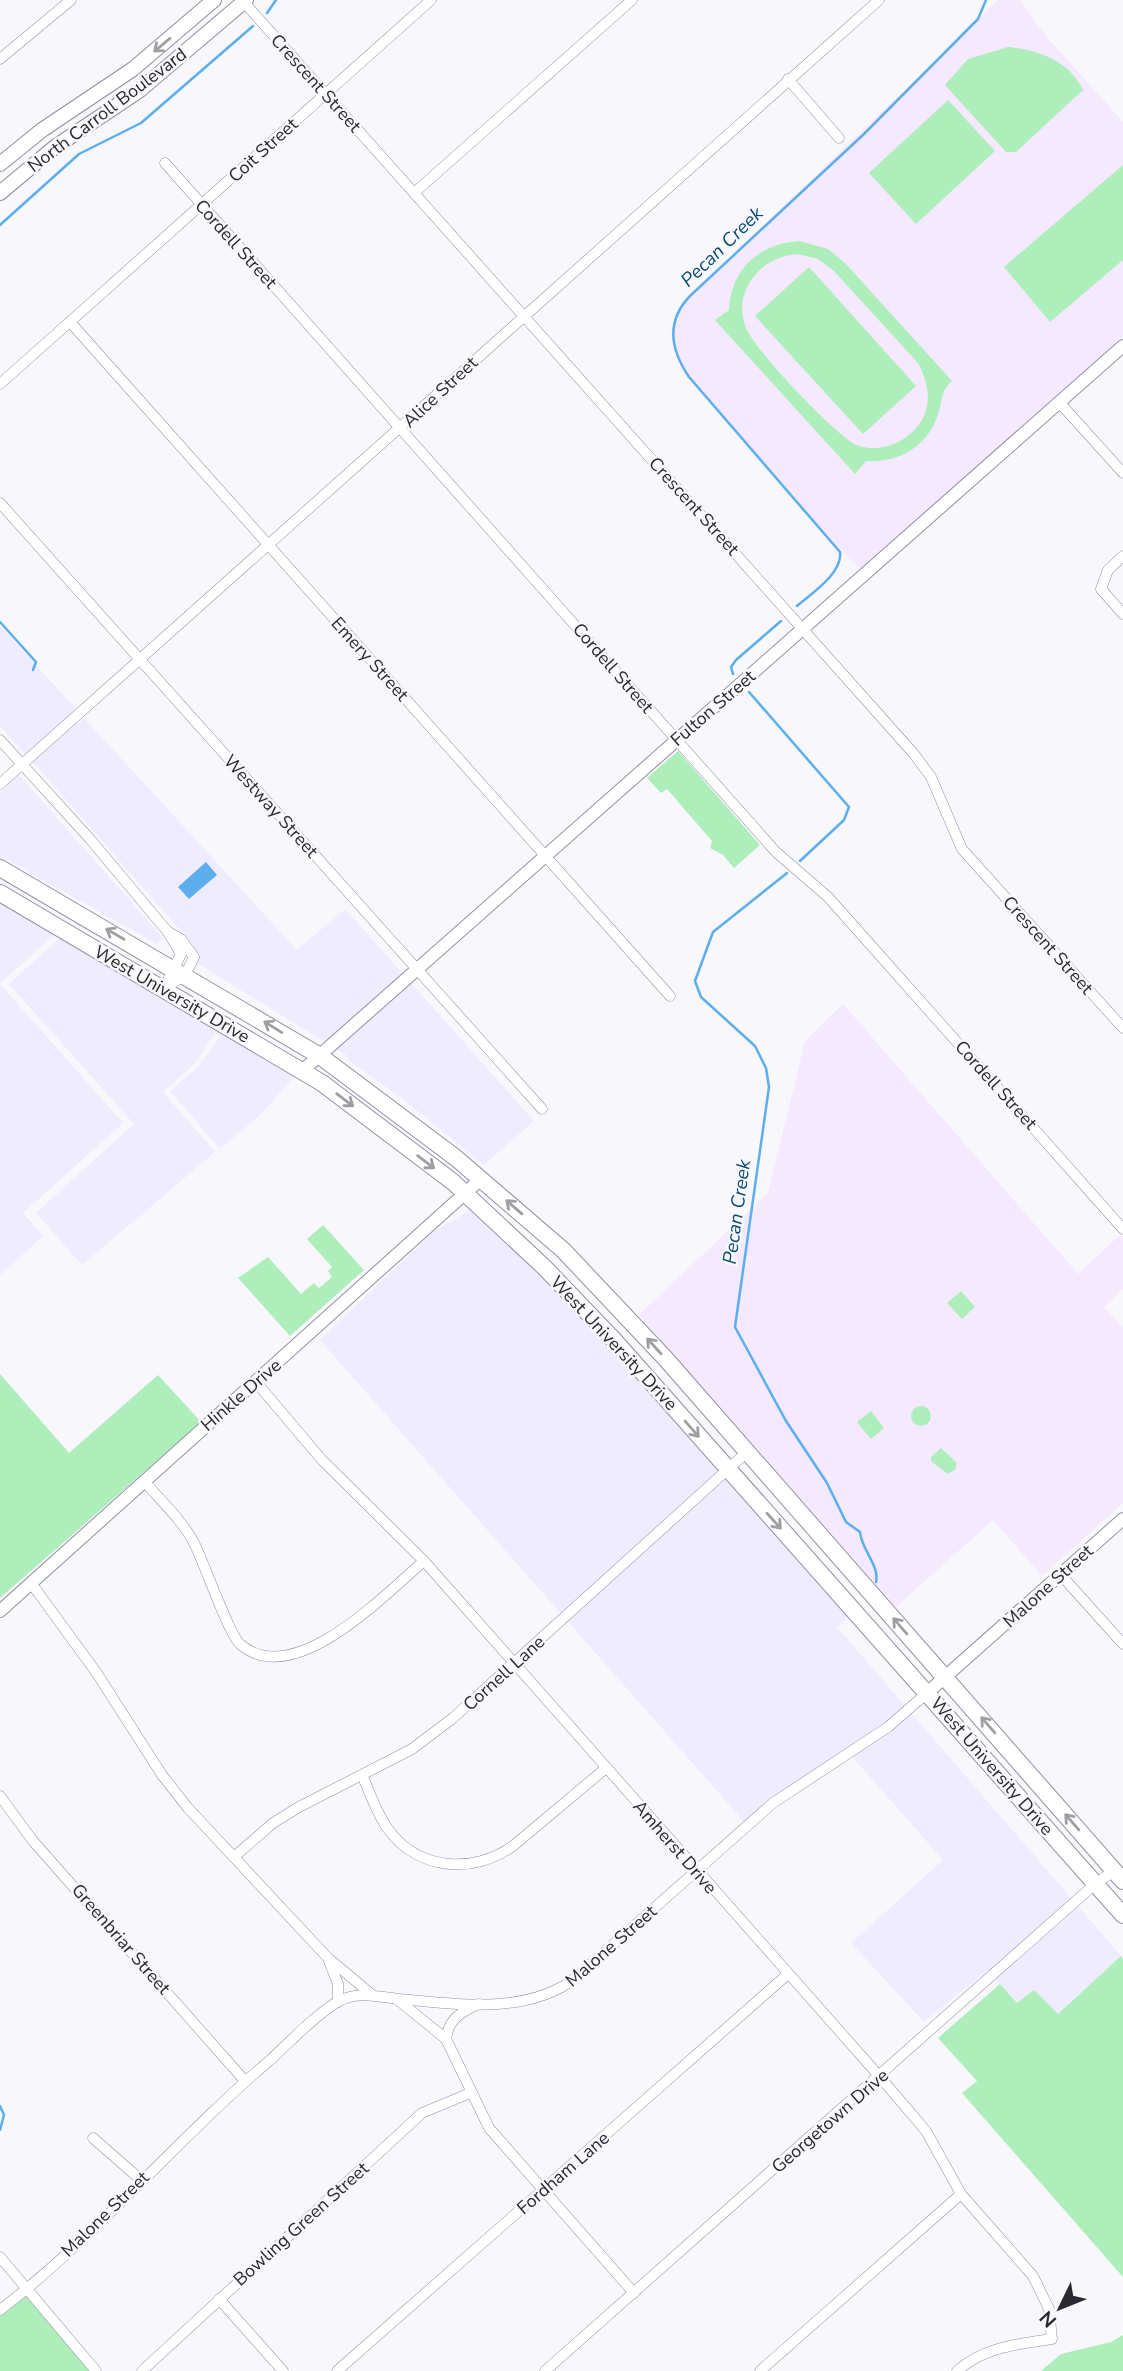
<svg xmlns="http://www.w3.org/2000/svg" width="1123" height="2371" viewBox="0 0 1123 2371" font-family="'Nunito Sans',sans-serif">
  <style>
    .built { fill: #f0ecff }
    .education { fill: #f4e9fe }
    .green { fill: #adeebb; fill-rule: evenodd }
    .water { fill: #5caeed }
    .lines { fill: none; stroke-linecap: round; stroke-linejoin: round }
    .stream { stroke: #5caeed; stroke-width: 2.5 }
    .minor-casing { stroke: #928ea4; stroke-width: 11 }
    .tertiary-casing { stroke: #928ea4; stroke-width: 14 }
    .secondary-casing { stroke: #928ea4; stroke-width: 16 }
    .primary-casing { stroke: #928ea4; stroke-width: 18 }
    .minor { stroke: #fff; stroke-width: 10 }
    .tertiary { stroke: #fff; stroke-width: 12 }
    .secondary { stroke: #fff; stroke-width: 14 }
    .primary { stroke: #fff; stroke-width: 16 }
    .oneway { stroke: #9f9ea2 }
    .labels { text-anchor: middle; dominant-baseline: central; stroke-width: 5; stroke-linejoin: round; paint-order: stroke }
    .street-label { font-size: 18px; fill: #2a2831; stroke: #f8f7fc }
    .water-label { font-size: 19px; font-style: italic; fill: #084972; stroke: #f8f7fc }
  </style>
  <rect width="100%" height="100%" fill="#f8f7fc"/>
  <g class="built">
    <polygon points="0,626 76,709 25,754 0,726"/>
    <polygon points="84,718 297,950 345,909 534,1121 484,1165 399,1096 349,1061 345,1054 195,962 194,946 33,762"/>
    <polygon points="19,775 163,938 157,944 0,856 0,792"/>
    <polygon points="0,899 58,932 0,983"/>
    <polygon points="63,935 220,1026 194,1064 163,1092 215,1152 82,1265 36,1213 134,1124 9,984"/>
    <polygon points="0,984 123,1123 23,1213 43,1236 0,1275"/>
    <polygon points="224,1031 295,1076 262,1113 220,1149 170,1091 198,1067"/>
    <polygon points="473,1208 598,1336 848,1616 837,1627 1121,1956 1058,2014 1017,2003 988,1970 924,2022 851,1943 943,1860 849,1753 747,1825 320,1340 433,1232"/>
  </g>
  <g class="education">
    <polygon points="998,0 1020,0 1046,36 1123,122 1123,336 865,574 834,543 689,377 675,349 674,321 689,297"/>
    <polygon points="843,1004 1078,1274 1119,1236 1123,1238 1123,1289 1104,1307 1123,1328 1123,1503 1042,1576 993,1520 896,1607 639,1315 768,1193 805,1041"/>
  </g>
  <g class="green">
    <path d="M 1008,47 C 1039,50 1069,61 1083,90 L 1016,152 L 1006,152 L 945,85 L 968,59 Z"/>
    <polygon points="948,100 995,151 916,224 869,173"/>
    <polygon points="1123,165 1123,260 1050,322 1004,267"/>
    <path d="M 799,241 L 828,249 L 845,263 L 952,381 C 940,392 943,399 938,414 C 928,447 898,463 866,461 L 855,474 L 715,320 L 729,310 C 731,269 759,244 799,241 ZM 798,254 L 818,259 L 834,271 L 918,363 C 928,382 933,404 920,423 C 907,442 882,453 859,446 C 839,440 754,349 746,328 C 731,291 761,256 798,254 Z"/>
    <polygon points="809,267 916,386 863,434 755,316"/>
    <polygon points="678,751 760,845 734,868 723,855 710,848 712,841 667,789 661,793 647,778"/>
    <polygon points="323,1225 364,1270 290,1336 238,1278 268,1257 301,1294 314,1283 319,1288 332,1277 328,1271 332,1267 307,1239"/>
    <polygon points="961,1291 975,1307 962,1319 947,1303"/>
    <polygon points="0,1374 69,1453 158,1375 201,1422 0,1598"/>
    <circle cx="921" cy="1416" r="10"/>
    <polygon points="871,1411 884,1428 871,1439 857,1422"/>
    <polygon points="941,1448 957,1463 955,1470 948,1474 931,1461 931,1457"/>
    <polygon points="1121,1956 1123,1959 1123,2277 962,2093 977,2081 938,2038 1000,1984 1017,2003 1034,1990 1058,2014"/>
    <polygon points="25,2289 96,2371 0,2371 0,2310"/>
    <polygon points="1123,2335 1123,2371 1041,2371 1061,2354 1111,2342"/>
  </g>
  <polygon class="water" points="206,862 217,875 189,899 178,887"/>
  <g class="lines">
    <g class="stream">
      <polyline points="267,13 276,0"/>
      <polyline points="0,225 79,154 141,123 253,26"/>
      <path d="M 797,606 C 811,594 843,573 840,552 L 689,377 C 670,349 666,320 691,295 L 864,134 L 978,19 L 986,0"/>
      <polyline points="0,622 36,662 33,670"/>
      <polyline points="733,674 731,667 736,660 781,621"/>
      <polyline points="749,692 849,807 844,820 800,861"/>
      <path d="M 787,873 L 713,932 L 695,981 L 701,997 L 755,1046 L 766,1068 L 769,1087 L 735,1327 L 786,1421 L 827,1483 L 846,1522 L 860,1532 C 861,1549 880,1566 876,1582"/>
      <polyline points="0,2106 4,2115 0,2130"/>
    </g>
    <defs>
      <g id="minor">
        <polyline points="242,0 914,754 931,777 962,849 1123,1028"/>
        <polyline points="0,59 71,0"/>
        <polyline points="788,79 839,138"/>
        <polyline points="165,163 776,852 828,897 1123,1229"/>
        <polyline points="414,193 632,0"/>
        <polyline points="70,322 670,996"/>
        <polyline points="0,384 431,0"/>
        <polyline points="1059,402 1123,473"/>
        <polyline points="0,503 542,1109"/>
        <polyline points="1123,556 1108,570 1101,589 1123,614"/>
        <polyline points="0,740 90,839 167,931 181,954 164,988"/>
        <polyline points="0,784 879,0"/>
        <polyline points="165,988 185,975 194,957 181,939 167,931"/>
        <path d="M 256,1382 L 322,1460 L 424,1561 L 880,2077 L 926,2131 L 961,2194 L 1033,2276 L 1049,2309 L 1052,2339 C 1018,2344 984,2347 957,2371"/>
        <path d="M 144,1481 C 160,1500 183,1521 194,1543 C 204,1562 229,1635 240,1644 C 294,1691 385,1594 424,1561"/>
        <polyline points="1061,1575 1123,1644"/>
        <polyline points="31,1583 96,1672 162,1775 188,1808 328,1958 370,1993"/>
        <path d="M 362,1775 C 370,1793 377,1814 388,1829 C 418,1871 474,1874 513,1846 L 606,1768"/>
        <polyline points="0,1796 33,1841 245,2081"/>
        <polyline points="234,1857 273,1823 299,1807 412,1749 453,1718 747,1452"/>
        <polyline points="329,1961 338,1984 338,2002"/>
        <polyline points="398,2000 446,2039 489,2128 634,2293"/>
        <path d="M 446,2039 C 449,2018 461,2012 479,2004"/>
        <polyline points="93,2138 141,2180"/>
        <polyline points="0,2257 96,2371"/>
        <polyline points="219,2299 283,2371"/>
        <path d="M 0,2310 C 97,2236 176,2140 269,2061 C 290,2042 313,2017 337,2002 C 358,1990 378,1997 399,1999 C 456,2004 526,2015 574,1979 L 773,1803 L 888,1727 L 927,1693"/>
        <polyline points="142,2371 422,2113 470,2093"/>
        <polyline points="337,2371 788,1974"/>
        <polyline points="545,2371 1095,1884 1114,1871"/>
        <polyline points="760,2371 961,2194"/>
      </g>
      <g id="tertiary">
        <polyline points="303,1070 1123,346"/>
        <polyline points="0,1611 481,1179"/>
        <polyline points="927,1693 1123,1519"/>
      </g>
      <g id="secondary">
        <polyline points="0,164 42,130 133,69 214,0"/>
        <polyline points="0,193 55,147 140,90 246,0"/>
      </g>
      <g id="primary">
        <polyline points="0,868 320,1056 456,1158 563,1250 665,1358 1123,1881"/>
        <polyline points="0,893 322,1083 453,1182 544,1267 614,1340 1123,1915"/>
      </g>
    </defs>
    <use href="#minor" class="minor-casing"/>
    <use href="#tertiary" class="tertiary-casing"/>
    <use href="#secondary" class="secondary-casing"/>
    <use href="#primary" class="primary-casing"/>
    <use href="#minor" class="minor"/>
    <use href="#tertiary" class="tertiary"/>
    <use href="#secondary" class="secondary"/>
    <use href="#primary" class="primary"/>
  </g>
  <defs><path id="oneway-shaft" d="M-6 0H5M1.5-3L5.5 0L1.5 3" fill="none" stroke-width="1.6" stroke-linecap="round" stroke-linejoin="round" transform="scale(1.75)"/></defs>
  <g class="oneway">
    <use href="#oneway-shaft" transform="translate(162 45) rotate(140)"/>
    <use href="#oneway-shaft" transform="translate(115 934) rotate(-150)"/>
    <use href="#oneway-shaft" transform="translate(273 1027) rotate(-148)"/>
    <use href="#oneway-shaft" transform="translate(345 1100) rotate(37)"/>
    <use href="#oneway-shaft" transform="translate(426 1162) rotate(37)"/>
    <use href="#oneway-shaft" transform="translate(514 1207) rotate(-139)"/>
    <use href="#oneway-shaft" transform="translate(654 1346) rotate(-132)"/>
    <use href="#oneway-shaft" transform="translate(692 1429) rotate(49)"/>
    <use href="#oneway-shaft" transform="translate(774 1521) rotate(48)"/>
    <use href="#oneway-shaft" transform="translate(900 1626) rotate(-131)"/>
    <use href="#oneway-shaft" transform="translate(988 1725) rotate(-131)"/>
    <use href="#oneway-shaft" transform="translate(1072 1822) rotate(-131)"/>
  </g>
  <g class="labels">
    <g class="street-label">
      <text transform="translate(316 83) rotate(48)">Crescent Street</text>
      <text transform="translate(107 110) rotate(-37)">North Carroll Boulevard</text>
      <text transform="translate(263 150) rotate(-42)">Coit Street</text>
      <text transform="translate(236 244) rotate(48)">Cordell Street</text>
      <text transform="translate(440 392) rotate(-43)">Alice Street</text>
      <text transform="translate(694 506) rotate(48)">Crescent Street</text>
      <text transform="translate(370 659) rotate(48)">Emery Street</text>
      <text transform="translate(613 668) rotate(49)">Cordell Street</text>
      <text transform="translate(713 708) rotate(-41)">Fulton Street</text>
      <text transform="translate(271 806) rotate(48)">Westway Street</text>
      <text transform="translate(1048 945) rotate(48)">Crescent Street</text>
      <text transform="translate(172 994) rotate(30)">West University Drive</text>
      <text transform="translate(996 1085) rotate(48)">Cordell Street</text>
      <text transform="translate(614 1343) rotate(47)">West University Drive</text>
      <text transform="translate(241 1395) rotate(-41)">Hinkle Drive</text>
      <text transform="translate(1048 1586) rotate(-42)">Malone Street</text>
      <text transform="translate(504 1673) rotate(-42)">Cornell Lane</text>
      <text transform="translate(992 1766) rotate(49)">West University Drive</text>
      <text transform="translate(675 1847) rotate(49)">Amherst Drive</text>
      <text transform="translate(121 1939) rotate(49)">Greenbriar Street</text>
      <text transform="translate(611 1946) rotate(-41)">Malone Street</text>
      <text transform="translate(830 2121) rotate(-41)">Georgetown Drive</text>
      <text transform="translate(563 2173) rotate(-41)">Fordham Lane</text>
      <text transform="translate(105 2214) rotate(-44)">Malone Street</text>
      <text transform="translate(301 2224) rotate(-42)">Bowling Green Street</text>
    </g>
    <g class="water-label">
      <text transform="translate(722 247) rotate(-44)">Pecan Creek</text>
      <text transform="translate(737 1212) rotate(-82)">Pecan Creek</text>
    </g>
  </g>
  <g transform="translate(1060 2308) rotate(227)" stroke="#f8f7fc" stroke-width="5" paint-order="stroke">
  <path d="M0-5L12 26L0 18L-12 26Z" fill="#2a2831"/>
  <text y="-10" font-size="19" font-weight="bold" text-anchor="middle" fill="#2a2831">N</text>
  </g>
</svg>
